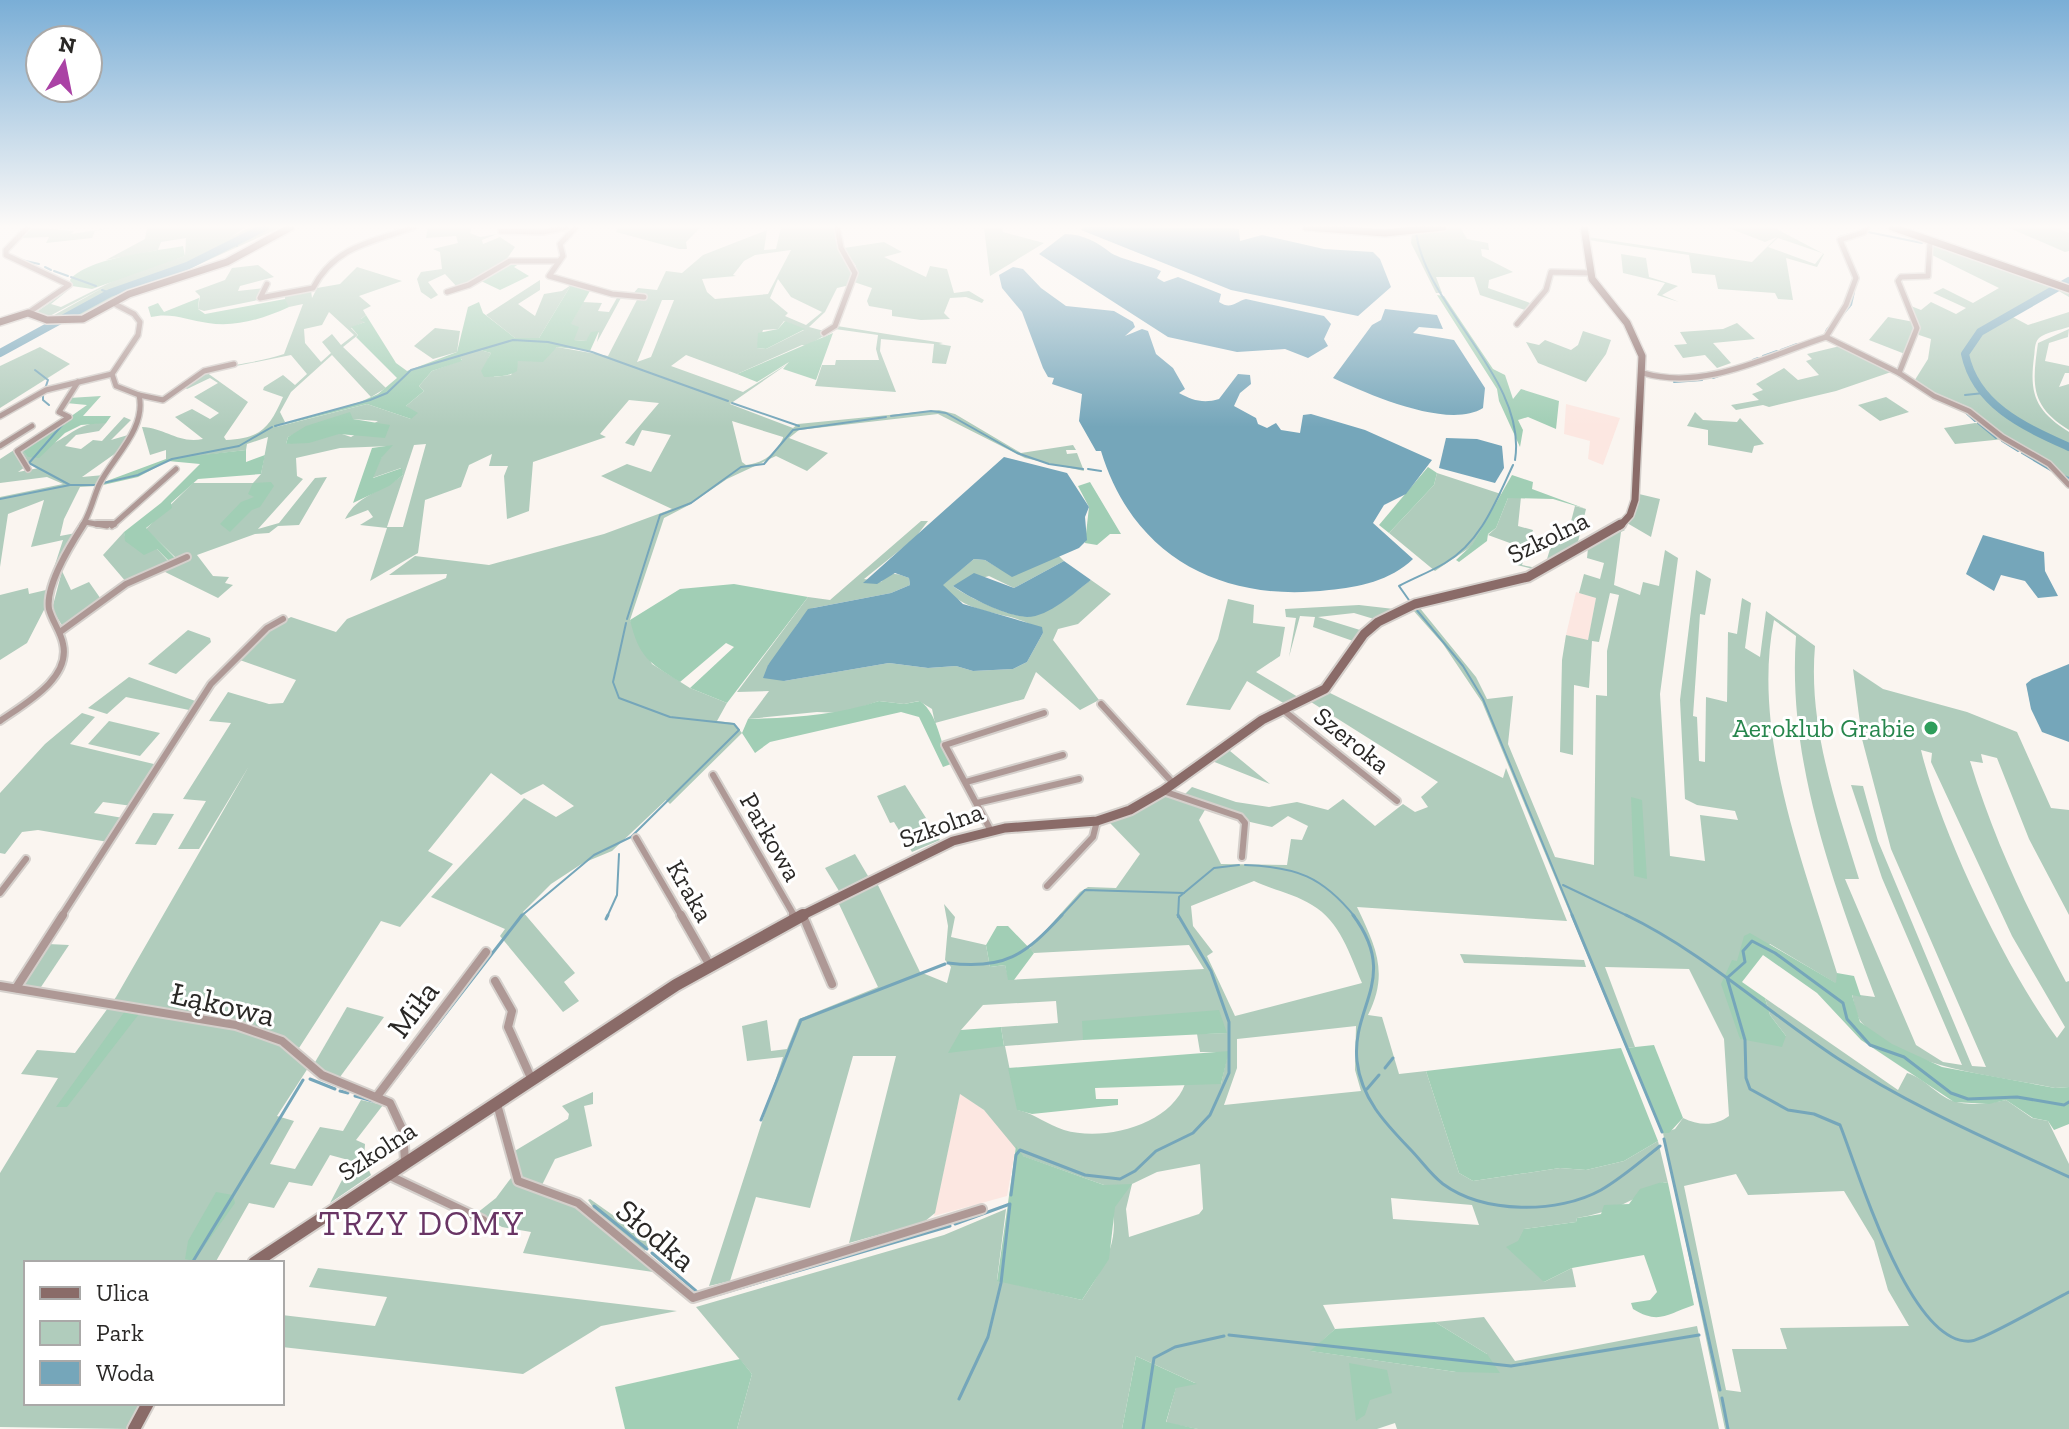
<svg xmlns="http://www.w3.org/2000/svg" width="2069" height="1429" viewBox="0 0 2069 1429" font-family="'Zilla Slab',serif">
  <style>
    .industrial { fill: #fce7e1 }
    .green { fill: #b0ccbc; fill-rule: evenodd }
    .forest { fill: #a1ceb5 }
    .water { fill: #75a6ba }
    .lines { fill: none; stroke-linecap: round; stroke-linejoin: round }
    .stream-far1 { stroke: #75a6ba; stroke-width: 2 }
    .stream { stroke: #75a6ba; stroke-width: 3 }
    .river { stroke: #75a6ba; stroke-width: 8 }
    .street-far2-casing { stroke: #d5d0cc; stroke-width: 8 }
    .street-far1-casing { stroke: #d5d0cc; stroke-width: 10 }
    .street-casing { stroke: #d5d0cc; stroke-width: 12 }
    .secondary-far2-casing { stroke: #d5d0cc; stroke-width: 10 }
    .secondary-far1-casing { stroke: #d5d0cc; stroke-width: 13 }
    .secondary-casing { stroke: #d5d0cc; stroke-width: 16 }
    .street-far2 { stroke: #ae9895; stroke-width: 5 }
    .street-far1 { stroke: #ae9895; stroke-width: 6 }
    .street { stroke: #ae9895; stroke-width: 8 }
    .secondary-far2 { stroke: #8a6b68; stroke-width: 7 }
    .secondary-far1 { stroke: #8a6b68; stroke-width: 9 }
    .secondary { stroke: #8a6b68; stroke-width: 12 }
    .leisure-dot { fill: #2e9e5b; stroke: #fff; stroke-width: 3 }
    .labels { text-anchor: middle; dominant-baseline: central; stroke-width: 6; stroke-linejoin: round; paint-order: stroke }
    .street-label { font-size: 26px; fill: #2a2826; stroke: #fff }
    .leisure-label { font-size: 26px; fill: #27864d; stroke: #fff; text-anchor: end }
    .near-street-label { font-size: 32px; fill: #2a2826; stroke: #fff }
    .near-neighbourhood-label { font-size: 34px; letter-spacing: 2px; fill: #693565; stroke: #fff }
  </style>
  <rect width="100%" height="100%" fill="#faf5f0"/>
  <g class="industrial">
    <polygon points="1566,404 1620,418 1603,465 1588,459 1590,441 1564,434"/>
    <polygon points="1576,592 1596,598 1588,641 1566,635"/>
    <polygon points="960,1093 984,1110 1016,1146 1007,1196 934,1216"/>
  </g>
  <g class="green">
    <polygon points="31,227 74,231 71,234 116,227 95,231 92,238 46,243 49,237 20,238"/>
    <polygon points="147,227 246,227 231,237 250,227 262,227 184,266 106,293 62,319 49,318 106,286 46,318 35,313 71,288 51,304 61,307 127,274 185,256 186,238 161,242 158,250 106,260 145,239"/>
    <polygon points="268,227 282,227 77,319 68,317 125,288 191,267"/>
    <polygon points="428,227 472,227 470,233 480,237 497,234 482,240 483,244 500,237 515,247 504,263 458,288 445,274 428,282 438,295 431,299 421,292 417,279 421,272 442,269 440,252 433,249 458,243 456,236 426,238"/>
    <polygon points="618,227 701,227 686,242 687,249 679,249 616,232"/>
    <path d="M 781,227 L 836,227 L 853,267 L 850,285 L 837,288 L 825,312 L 809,327 L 828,332 L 837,326 L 943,343 L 939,344 L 951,346 L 946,364 L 932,363 L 934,344 L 881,339 L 880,351 L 896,392 L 815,386 L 822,365 L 835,365 L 836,360 L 879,360 L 876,349 L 878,335 L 835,329 L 807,346 L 802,345 L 737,374 L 686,355 L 671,366 L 743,392 L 792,361 L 730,404 L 793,428 L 798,424 L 939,410 L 955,414 L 1021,453 L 1073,445 L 1076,450 L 1066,450 L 1067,454 L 1077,453 L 1084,471 L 1025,458 L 938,414 L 799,430 L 789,438 L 828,453 L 807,471 L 776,456 L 727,479 L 689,505 L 664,518 L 630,620 L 652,664 L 690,688 L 727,703 L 717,721 L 734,723 L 742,733 L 670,804 L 666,800 L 612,851 L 583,863 L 551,884 L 523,912 L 575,973 L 564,982 L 579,1001 L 563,1012 L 500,936 L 505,929 L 431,897 L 524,798 L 556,817 L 574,806 L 543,784 L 521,795 L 491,773 L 428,851 L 453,864 L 400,927 L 381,921 L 299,1048 L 286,1039 L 285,1048 L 308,1068 L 277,1116 L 294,1121 L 270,1164 L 295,1169 L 320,1127 L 343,1131 L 361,1100 L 383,1105 L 356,1140 L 365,1144 L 364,1159 L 371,1175 L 330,1203 L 352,1161 L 330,1155 L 312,1186 L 289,1182 L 274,1208 L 249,1203 L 215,1263 L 26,1263 L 26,1403 L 141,1403 L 129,1429 L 0,1427 L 0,1173 L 58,1078 L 21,1074 L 37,1050 L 75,1053 L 116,997 L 249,766 L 199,849 L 178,849 L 206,801 L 183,799 L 231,723 L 209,721 L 228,692 L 269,704 L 283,703 L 296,680 L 237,659 L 270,628 L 291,617 L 336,632 L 347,619 L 446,578 L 447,574 L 389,575 L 415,556 L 489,565 L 604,534 L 672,509 L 601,476 L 627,464 L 651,472 L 671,435 L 642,430 L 634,446 L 625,443 L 659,403 L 629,400 L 600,434 L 606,437 L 533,462 L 529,511 L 507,519 L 504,476 L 508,466 L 489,466 L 492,454 L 469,465 L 461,487 L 425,500 L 418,553 L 370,581 L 387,528 L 360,525 L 373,517 L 368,510 L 345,519 C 357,495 382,492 403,475 L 401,468 L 372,478 L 382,456 L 391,446 L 340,448 L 296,458 L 297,476 L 303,479 L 258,529 L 279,523 L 315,478 L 327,477 L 299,525 L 278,526 L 269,533 L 255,534 L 197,555 L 213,576 L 229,577 L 225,583 L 233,585 L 218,598 L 159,569 L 123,588 L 66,632 L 52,609 L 62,571 L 71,590 L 89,582 L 103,602 L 127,583 L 103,555 L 124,532 L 126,541 L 157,549 L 169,562 L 176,558 L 146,529 L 193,483 L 253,483 L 261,474 L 268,437 L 247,444 L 246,450 L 166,460 L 166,450 L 150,455 L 142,427 C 166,428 178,444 203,439 L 175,417 L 192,409 L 210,419 L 219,413 L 194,397 L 218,383 L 210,378 L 187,389 L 181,385 C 212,363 250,366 284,354 L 303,304 L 289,307 L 285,304 L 285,295 L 311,290 L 312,298 L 317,288 L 340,284 L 357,267 L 402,281 L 359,296 L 371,306 L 363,310 L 366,315 L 361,319 L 367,321 L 351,328 L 358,335 L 343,347 L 386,388 L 371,397 L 332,355 L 291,392 L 280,412 L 285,422 L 276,427 L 367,404 L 411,419 L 406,406 L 424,391 L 419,386 L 432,371 L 462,360 L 459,356 L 480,350 L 491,353 L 488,359 L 494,377 L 511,375 L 518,361 L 549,353 L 557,347 L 608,356 L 639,296 L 632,295 L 638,288 L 657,290 L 666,271 L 682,273 L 703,255 L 767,230 L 764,250 L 776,249 ZM 791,250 L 768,294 L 715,299 L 707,292 L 702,279 L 736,276 L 733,275 L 744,261 L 755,255 ZM 778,279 L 791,297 L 822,312 L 806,325 L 785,316 L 788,313 L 770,298 ZM 662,300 L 674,300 L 651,357 L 637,362 ZM 329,312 L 354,335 L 341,345 L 332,334 L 322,342 L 331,353 L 321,362 L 305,343 L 304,329 L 322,325 ZM 784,321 L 804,330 L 766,349 L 757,348 L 763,330 L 778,329 ZM 291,355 L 307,374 L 295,385 L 283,375 L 264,387 L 263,390 L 283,397 C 270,427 261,439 226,440 L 224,437 L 248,402 L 206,372 ZM 352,419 L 378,421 L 351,437 L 339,433 L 286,444 L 288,437 L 321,422 ZM 732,421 L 783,437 L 783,438 C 776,454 763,463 746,465 L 742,462 ZM 426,444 L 403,527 L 387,527 L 414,445 Z"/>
    <polygon points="1002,227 1003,232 1044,243 990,276 984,228"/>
    <polygon points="1449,227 1460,227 1467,239 1488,243 1489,250 1481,249 1482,256 1513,272 1489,280 1488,288 1530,303 1525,310 1480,295 1474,277 1436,277 1442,293 1436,293 1411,243 1412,233"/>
    <path d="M 1726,227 L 1773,227 L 1824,254 L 1817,267 L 1786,258 L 1793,300 L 1778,299 L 1775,293 L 1718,289 L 1715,275 L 1692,273 L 1689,255 L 1588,240 L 1588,237 L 1752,262 L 1777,237 L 1765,242 ZM 1778,238 L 1822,253 L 1823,254 L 1815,264 L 1768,247 Z"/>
    <polygon points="2007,227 2055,227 2069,233 2069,251 2065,252"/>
    <polygon points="884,242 902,252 884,257 926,277 930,266 947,269 954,293 969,291 984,300 982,303 966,297 950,298 944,313 950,319 921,320 892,316 892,310 869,306 867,301 872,288 854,282 856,266 844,248"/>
    <path d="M 1931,246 L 1985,259 L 2069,291 L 2069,297 L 2057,290 L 2011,316 L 2028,325 L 2069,312 L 2069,327 C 2060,330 2046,332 2039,338 C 2034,343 2035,351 2034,357 C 2029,395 2036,411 2069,432 L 2069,478 L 2002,436 L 1969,409 L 1913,383 L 1928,359 L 1931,339 L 1919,335 L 1911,306 L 1921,310 L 1931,302 L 1956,314 L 1966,308 L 1933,293 L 1943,288 L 1973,303 L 1999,288 L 1930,254 Z"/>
    <polygon points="1621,254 1646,258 1649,277 1678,286 1662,295 1679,302 1657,295 1665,283 1623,273"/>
    <polygon points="258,265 274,277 240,286 238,291 264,288 258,300 204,311 198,309 200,296 195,291 225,280 232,268"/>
    <polygon points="540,280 540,290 518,304 535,316 544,294 562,291 571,285 539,338 515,338 486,315"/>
    <polygon points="618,296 622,296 597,342 599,332 586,341 573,340 570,325 583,302 602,303 598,311 609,312"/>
    <polygon points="1888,317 1914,322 1916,331 1905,354 1869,340"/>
    <polygon points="1737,323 1755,339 1713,343 1731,363 1717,368 1705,355 1683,358 1674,345 1687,344 1680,332 1723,329"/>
    <polygon points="435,328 460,331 457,352 433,359 414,346"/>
    <path d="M 2069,329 L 2068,337 L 2049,343 L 2045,361 L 2069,366 L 2069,373 L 2065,373 L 2059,387 L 2069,384 L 2069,430 C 2030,406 2032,385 2038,343 Z"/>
    <polygon points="1583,331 1611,340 1606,354 1586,382 1538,363 1526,342 1539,345 1545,340 1571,350 1578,345"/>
    <polygon points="1840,346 1894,371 1836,391 1769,407 1763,405 1736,410 1731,405 1759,400 1752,394 1763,390 1756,384 1784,368 1798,380 1819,375 1806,361 1812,359 1807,354"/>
    <polygon points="40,347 70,364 0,408 0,366"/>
    <polygon points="1886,397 1909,412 1880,421 1858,405"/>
    <polygon points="1695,412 1703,420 1737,422 1740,418 1764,444 1754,446 1752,453 1708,445 1708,430 1687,426"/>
    <path d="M 124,417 L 131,420 L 111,440 L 128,435 L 123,448 L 82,477 L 104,475 L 96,486 L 80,487 L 64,519 L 60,536 L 76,533 L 64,549 L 55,576 L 51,577 L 63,540 L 31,547 L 44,500 L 8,514 L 0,567 L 0,497 L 63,484 L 47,477 L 0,483 L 0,459 L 14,450 L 25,467 L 18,472 L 39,468 L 28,462 L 20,449 C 28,449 39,449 47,446 C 68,439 78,421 106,423 L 99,431 L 76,435 L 65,446 L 81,449 L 93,440 L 102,441 Z"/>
    <polygon points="1975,423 1984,424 2004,439 1955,444 1944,428"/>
    <polygon points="1437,473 1501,494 1472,546 1435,571 1389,533 1434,485"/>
    <polygon points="1639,494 1660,499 1651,537 1627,523 1636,510"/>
    <polygon points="1521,497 1518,526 1533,530 1522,565 1537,568 1547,559 1554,536 1567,537 1575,506 1586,509 1577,546 1537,570 1517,565 1518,546 1488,535 1496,528 1508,498"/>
    <path d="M 921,521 L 928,521 L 915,538 L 864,579 L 881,582 C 890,571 897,573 909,578 L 910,585 L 891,593 L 813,608 C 793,621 787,650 768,665 L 784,681 L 889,663 L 928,668 L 956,666 L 973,671 L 1013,669 L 1027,662 L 1043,633 C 1017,608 971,621 942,585 L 974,559 L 985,560 L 1000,569 L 1058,555 L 1064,561 L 1014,588 L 989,576 L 953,586 C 967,597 1013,619 1030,616 C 1053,612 1073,593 1091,580 L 1111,594 L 1078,624 L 1058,629 L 1053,640 L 1099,700 L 1080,710 L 1036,672 L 1024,699 L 935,723 L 932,709 L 919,701 L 904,704 L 879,701 L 844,713 L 817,712 L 748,719 L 769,691 L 737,692 L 808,597 L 830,600 Z"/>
    <path d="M 1622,528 L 1625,530 L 1621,532 L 1614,585 L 1640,595 L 1643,582 L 1659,586 L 1665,550 L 1678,558 L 1660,694 L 1670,856 L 1705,861 L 1700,815 L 1738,820 L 1735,811 L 1697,805 L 1685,799 L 1680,700 L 1696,570 L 1711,579 L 1705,615 L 1700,614 L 1693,716 L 1697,717 L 1699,761 L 1705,762 L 1706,697 L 1727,702 L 1728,632 L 1737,634 L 1742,598 L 1751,603 L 1745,648 L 1760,657 L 1766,611 L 1815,646 C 1808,727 1836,803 1859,879 L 1845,879 L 1916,1045 L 1943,1062 L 1962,1065 L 1882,878 L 1851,785 L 1863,786 L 1878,841 L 1972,1066 L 1986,1067 L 1891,849 L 1862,739 L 1853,669 L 1883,689 L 1967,712 L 2017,732 L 2051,808 L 2069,810 L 2069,915 L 2029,839 L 1997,758 L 1981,754 L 1983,763 L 1970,761 C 1995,843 2026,906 2066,982 L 2069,981 L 2069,1087 L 2055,1088 C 1995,1075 1907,1070 1862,1023 C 1856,1017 1854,1002 1852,994 L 1875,997 C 1833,881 1787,762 1796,636 L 1774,620 C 1751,734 1804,864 1837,973 L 1837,984 L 1770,944 L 1737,962 L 1740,1039 L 1786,1036 L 1770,1015 L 1765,998 L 1898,1090 L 1907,1073 C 1925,1078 1936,1095 1953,1101 C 1968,1106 1990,1104 2006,1100 L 2032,1118 L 2048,1121 L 2069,1164 L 2069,1429 L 1725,1429 L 1663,1133 L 1675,1129 L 1683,1118 C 1699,1126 1716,1126 1729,1116 L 1724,1039 L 1689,969 L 1605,967 L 1635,1047 L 1626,1048 L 1482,702 L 1443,644 L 1412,609 L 1419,607 L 1476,677 L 1487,699 L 1513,696 L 1508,744 L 1555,857 L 1594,865 L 1596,695 L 1607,696 L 1607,651 L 1619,595 L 1610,593 L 1599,642 L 1592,641 L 1589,688 L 1574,685 L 1573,755 L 1560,752 L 1562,660 L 1566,635 L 1588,640 L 1596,598 L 1579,593 L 1584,574 L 1600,579 L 1604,563 L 1587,558 L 1588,548 ZM 1921,750 L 1932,753 L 1931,762 L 2012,936 L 2065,1027 L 2057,1038 C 2006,969 1941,833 1921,750 ZM 1736,1174 L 1748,1195 L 1844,1191 L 1874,1241 L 1888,1290 L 1909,1326 L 1780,1328 L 1787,1349 L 1732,1349 L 1741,1392 L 1726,1390 L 1684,1186 Z"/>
    <polygon points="53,580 45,608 27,643 0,660 0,595 28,588 29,594 46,590"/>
    <polygon points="1228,599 1254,605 1253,623 1285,627 1280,656 1256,672 1298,697 1285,704 1247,681 1230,710 1186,705 1218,639"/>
    <polygon points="1359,605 1394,609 1374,619 1354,613 1318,617 1360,630 1353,641 1313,627 1315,617 1300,616 1289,657 1296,618 1286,617 1285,609"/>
    <polygon points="188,630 210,638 211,642 176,674 148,664"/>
    <polygon points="129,677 198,702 189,710 126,697 107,714 88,708"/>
    <path d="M 1330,693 L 1503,778 L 1506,768 L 1567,921 L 1357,907 C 1376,947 1389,973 1368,1015 L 1382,1017 L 1399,1074 L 1426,1071 L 1459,1173 L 1473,1181 L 1560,1168 L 1586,1170 L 1624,1161 L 1658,1141 L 1668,1183 L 1662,1182 C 1635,1200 1609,1213 1577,1218 L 1576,1222 L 1524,1229 L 1544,1282 L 1572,1268 L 1576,1287 L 1323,1305 L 1335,1329 L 1311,1351 L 1456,1372 L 1487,1354 L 1435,1322 L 1484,1317 L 1515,1361 L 1697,1326 L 1719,1429 L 1397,1429 L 1395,1423 L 1377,1429 L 1198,1429 L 1166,1423 L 1176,1387 L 1195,1383 L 1136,1356 L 1122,1429 L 737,1429 L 752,1374 L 696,1307 L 944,1235 L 1006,1209 L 997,1280 L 1082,1300 C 1108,1261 1126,1232 1104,1185 L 1022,1156 L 984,1110 L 960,1094 L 935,1213 L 924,1222 L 849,1243 L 896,1056 L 853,1056 L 810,1208 L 756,1197 L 730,1281 L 709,1286 L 783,1057 L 747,1061 L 742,1026 L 767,1020 L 771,1051 L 787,1049 L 799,1019 L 878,987 L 838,902 L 876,881 L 920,972 L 947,983 L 951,967 L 945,960 L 948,926 L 944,904 L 955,917 L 951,937 L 986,945 L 990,967 L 1005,965 L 1009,980 L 1204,969 L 1189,945 L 1034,953 L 1029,949 L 1080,892 L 1088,887 L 1116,888 L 1140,854 L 1109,822 L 1166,794 L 1206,808 L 1199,820 L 1221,864 L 1287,865 L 1291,839 L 1302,840 L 1308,826 L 1288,816 L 1272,827 L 1246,821 L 1183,796 L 1192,787 L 1236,802 L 1269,807 L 1297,802 L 1328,810 L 1343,799 L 1375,826 L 1403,804 L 1415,812 L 1428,807 L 1421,797 L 1438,782 L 1311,702 ZM 1254,881 C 1273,890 1295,894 1312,905 C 1340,921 1350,955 1362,983 L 1235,1016 L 1207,956 L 1213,952 L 1193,926 L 1191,906 ZM 1056,1001 L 1058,1023 L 1001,1027 L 1004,1046 L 961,1030 L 983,1005 ZM 1083,1021 L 1227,1033 L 1197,1034 L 1200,1052 L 1228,1052 L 1221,1084 L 1185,1084 C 1170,1125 1104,1142 1064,1130 C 1048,1125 1035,1114 1018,1110 L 1005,1046 L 1083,1040 ZM 1356,1026 L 1355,1070 L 1361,1091 L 1224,1105 L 1237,1068 L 1237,1039 ZM 1200,1164 L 1203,1209 L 1199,1214 L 1129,1237 L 1126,1209 L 1132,1184 L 1157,1172 ZM 1391,1198 L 1472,1205 L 1479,1225 L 1393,1219 Z"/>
    <polygon points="82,713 95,717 70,744 158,765 132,806 103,802 94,813 123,818 108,842 38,830 22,832 5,854 0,853 0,793 45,744"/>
    <polygon points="109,721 160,733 140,756 88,744"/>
    <polygon points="1253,732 1230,751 1270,784 1212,761"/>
    <polygon points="905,785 940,840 912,852 894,822 890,823 877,796"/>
    <polygon points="153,813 174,814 156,845 135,844"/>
    <polygon points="855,854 868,876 839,891 825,868"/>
    <polygon points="48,944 69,945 39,990 22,987"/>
    <polygon points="1460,954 1584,960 1586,967 1464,963"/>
    <polygon points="347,1007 384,1017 340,1077 325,1074 314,1064"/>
    <polygon points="593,1092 593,1104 584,1106 592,1146 555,1159 541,1187 521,1180 513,1152 568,1119 569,1114 562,1106"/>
    <path d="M 511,1178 C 528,1196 549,1188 567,1200 C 598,1218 629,1246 653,1272 L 523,1253 L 531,1232 L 502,1227 L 477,1213 L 496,1198 Z"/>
    <polygon points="590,1199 651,1242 644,1252 594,1209 588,1200"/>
    <polygon points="318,1268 677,1311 601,1326 523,1374 282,1347 282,1315 375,1326 387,1297 309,1287"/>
  </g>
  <g class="forest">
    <path d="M 183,246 L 185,256 L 92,289 L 72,286 L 70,280 C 86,258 156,251 183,246 Z"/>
    <polygon points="512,262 522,262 514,267 529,276 500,290 481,281"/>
    <path d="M 571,285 L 591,289 L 571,324 L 579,327 L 574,340 L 586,341 L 591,332 L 599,331 L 590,351 L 557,347 L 543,362 L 518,361 L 517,371 C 508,377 495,377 484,377 L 481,371 L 491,353 L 480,350 L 460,356 L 462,361 L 432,371 L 419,386 L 424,391 L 406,406 L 418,413 L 411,419 L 367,404 L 275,427 L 360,402 L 378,394 L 397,378 L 356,337 L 358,335 L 351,327 L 365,322 L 360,320 L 366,315 L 396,363 L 407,371 L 457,352 L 468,307 L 479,302 L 483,313 L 515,338 L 539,338 Z"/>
    <polygon points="1437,295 1444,296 1493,369 1505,375 1513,399 1521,389 1559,401 1556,429 1528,417 1518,420 1523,430 1520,447 1499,401 1497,389"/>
    <path d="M 199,298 L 198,309 L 205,314 L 285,299 L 289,307 C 265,318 235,328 208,323 C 188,320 170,312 151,317 L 148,307 L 158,303 L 164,312 Z"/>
    <polygon points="785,321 805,329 766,349 757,348 758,333 778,329"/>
    <polygon points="833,333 816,380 783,369 789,362 757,382 737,374"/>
    <polygon points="101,396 83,416 111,416 106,423 81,425 65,433 39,458 28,457 23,450 87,405 66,403 69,398"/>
    <polygon points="350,412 353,419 390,425 385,438 339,434 309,443 286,444 288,437 306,426"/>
    <polygon points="393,445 382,457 373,478 402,468 403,475 389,486 353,503 372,448"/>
    <polygon points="246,450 246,462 265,455 261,474 198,479 171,503 172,508 146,528 176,559 170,562 157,549 144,555 125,541 124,532 161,503 200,464 168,461 138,477 103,485 104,482 166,459"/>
    <polygon points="1428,467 1437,473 1434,485 1389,533 1379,525"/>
    <polygon points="1512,475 1533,482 1532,489 1586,509 1553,499 1508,498 1496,528 1488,534 1487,541 1459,562 1456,560 1472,545"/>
    <polygon points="271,482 274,486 260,507 252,510 230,532 220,524 241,502 254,497 248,494 253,483"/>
    <polygon points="1090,482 1121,534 1110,534 1097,545 1085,543 1089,507 1078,486"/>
    <path d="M 734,584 L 808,597 L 727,703 L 690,688 L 734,647 L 726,643 L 680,682 C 648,662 639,657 630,620 L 680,589 Z"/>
    <path d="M 879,701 L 904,704 L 920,701 C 939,715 939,743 951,764 L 943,767 L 919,717 L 901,712 L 770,742 L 755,753 L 742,733 L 748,719 C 792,718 838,715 879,701 Z"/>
    <polygon points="1631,797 1642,800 1647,879 1634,876"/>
    <polygon points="997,926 1008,926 1034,953 1014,980 1008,980 1005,965 990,967 986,945"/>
    <polygon points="1750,933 1836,983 1837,973 1854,976 1861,997 1852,995 1860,1022 1892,1044 1942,1067 2055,1088 2069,1087 2069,1124 2054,1130 2048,1121 2033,1118 2006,1100 1989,1104 1954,1102 1861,1040 1817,993 1763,955 1742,982 1765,998 1770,1015 1786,1036 1782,1047 1740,1039 1721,984 1732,960 1737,961 1744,936"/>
    <polygon points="1219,1010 1227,1033 1083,1040 1082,1021"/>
    <polygon points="125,1011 139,1014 67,1107 56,1107"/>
    <polygon points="1001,1027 1004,1046 948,1053 961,1030"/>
    <polygon points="1654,1045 1683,1118 1669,1133 1663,1133 1626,1048"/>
    <polygon points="1621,1048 1658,1141 1624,1161 1586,1170 1560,1168 1473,1181 1459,1173 1426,1071"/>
    <polygon points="1229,1051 1221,1084 1095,1088 1096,1099 1118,1099 1118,1105 1032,1114 1017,1110 1008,1068"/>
    <polygon points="1016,1146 1023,1156 1104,1185 1132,1184 1115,1207 1109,1259 1082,1300 997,1281"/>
    <path d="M 1662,1182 L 1668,1183 L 1694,1305 C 1667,1314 1659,1325 1633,1309 L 1631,1303 L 1650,1300 L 1657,1292 L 1644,1255 L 1572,1268 L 1544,1282 L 1506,1247 L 1518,1241 L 1524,1229 L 1576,1222 L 1577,1218 L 1601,1214 L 1604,1205 L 1629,1204 L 1640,1189 Z"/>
    <polygon points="216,1192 233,1195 235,1203 194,1261 185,1259 188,1241"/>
    <polygon points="1435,1322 1487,1354 1500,1373 1456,1372 1310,1351 1335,1329"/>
    <polygon points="1136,1356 1197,1384 1176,1388 1166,1422 1198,1429 1122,1429"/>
    <polygon points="740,1359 752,1374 737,1429 625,1429 615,1387"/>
    <polygon points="1349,1363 1387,1370 1392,1393 1370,1400 1365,1415 1356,1421"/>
  </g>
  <g class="water">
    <polygon points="1084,227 1233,228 1239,229 1240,241 1262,235 1324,249 1373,252 1380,259 1391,287 1358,316 1231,290 1081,230"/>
    <path d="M 1065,234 C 1084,234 1098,243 1111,253 C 1120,259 1148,265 1161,271 L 1157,278 L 1164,282 L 1178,277 L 1221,294 L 1219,302 C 1231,310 1235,302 1246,299 L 1324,316 L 1331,324 L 1324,339 L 1328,346 L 1308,358 L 1285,349 L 1237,352 L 1168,337 L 1039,254 Z"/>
    <path d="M 1013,267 L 1023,269 L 1041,288 L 1066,306 L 1114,311 L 1133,322 L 1135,327 L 1125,336 L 1142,329 L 1148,331 L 1156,354 L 1173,368 L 1185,389 L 1179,393 C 1192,400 1203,404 1219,399 L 1238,374 L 1250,375 L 1251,384 L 1240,393 L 1234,406 L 1256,418 L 1258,424 L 1267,428 L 1276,423 L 1281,430 L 1300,433 L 1303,415 L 1311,414 L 1365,430 L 1432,460 L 1406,494 L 1384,505 L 1373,523 L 1413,559 C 1390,581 1359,587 1329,590 C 1222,603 1133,557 1101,451 L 1096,451 L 1079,421 L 1082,394 L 1052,384 L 1054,378 L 1048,377 L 1043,368 L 1022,312 L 1002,288 L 999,275 Z"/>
    <path d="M 1385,309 L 1437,315 L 1443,329 L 1419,327 L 1413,333 L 1454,340 L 1485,388 L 1483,408 C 1448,430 1368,394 1333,378 L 1372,325 L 1381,320 Z"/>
    <polygon points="1446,438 1477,439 1502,446 1504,468 1495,483 1439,468"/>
    <polygon points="1004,457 1067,473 1089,507 1085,517 1087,540 1079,548 1012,577 985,560 974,559 943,585 963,604 1042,627 1043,633 1027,662 1013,669 973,671 956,666 928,668 889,663 784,681 763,678 768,665 808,609 891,593 910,585 909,578 895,573 877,584 863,583"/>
    <polygon points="1983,535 2044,552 2045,571 2058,596 2038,598 2025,581 2001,575 1994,591 1966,574"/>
    <path d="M 1064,561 L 1091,580 C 1075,592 1049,617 1027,617 C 1006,616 970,598 953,586 L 974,573 L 1014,588 Z"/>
    <polygon points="2069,664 2069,742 2042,732 2031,709 2026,684 2032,679"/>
  </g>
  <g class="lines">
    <g class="stream-far1">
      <polyline points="1868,232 1922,243"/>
      <path d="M 1416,233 C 1427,309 1528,380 1515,460"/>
      <polyline points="233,243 237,246"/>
      <polyline points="1840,246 1839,237 1861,231"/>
      <polyline points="17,259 39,264"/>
      <polyline points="45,267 51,270"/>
      <polyline points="1854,268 1858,276"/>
      <polyline points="54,271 68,276"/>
      <polyline points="71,277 96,286"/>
      <polyline points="102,290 110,293"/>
      <polyline points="1851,305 1854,292"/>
      <polyline points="1844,313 1850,306"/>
      <polyline points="1826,331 1828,328"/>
      <polyline points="1781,350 1797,344"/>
      <polyline points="1763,356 1777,351"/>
      <polyline points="1753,360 1758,358"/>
      <polyline points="35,370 48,380 45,389"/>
      <polyline points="1713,378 1721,375"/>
      <polyline points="1674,382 1702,380"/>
      <polyline points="43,393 43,400 49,405"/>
      <polyline points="1965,395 1984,393"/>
      <polyline points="732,403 799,426"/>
      <polyline points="1964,411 1975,421"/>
      <polyline points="891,416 931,411 946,413 1017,453 1049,464 1083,469"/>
      <polyline points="1978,423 1996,438"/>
      <polyline points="63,424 29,463 70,485"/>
      <polyline points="275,426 370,400 387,393 411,370 513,340 548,342 592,352 728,401"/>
      <polyline points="2002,441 2018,451"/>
      <polyline points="2022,453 2052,471"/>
      <polyline points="1088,469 1101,471"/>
      <polyline points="2064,476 2069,478"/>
      <polyline points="103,483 138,475 172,459 239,446 272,427"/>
      <polyline points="0,499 70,485 96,485"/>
      <path d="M 1411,603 L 1399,586 C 1414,578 1430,572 1445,563 C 1481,542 1496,501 1513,465"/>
      <polyline points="1415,608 1463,666 1483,699 1573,917"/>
      <polyline points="627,619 660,515 691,503 741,467 764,464 793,430 886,417"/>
      <path d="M 1245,865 C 1296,867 1322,876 1355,917"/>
      <polyline points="1563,885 1630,917"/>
      <polyline points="520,917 594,855 631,837 739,730 734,724 670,717 619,698 613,682 626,623"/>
      <polyline points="607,917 617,895 619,854"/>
      <polyline points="1060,917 1085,890 1184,893"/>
      <polyline points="1178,917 1179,897 1214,868 1239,865"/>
    </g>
    <g class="stream">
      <path d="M 1353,915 C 1400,978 1351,1006 1357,1061 C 1361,1098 1385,1123 1409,1148 C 1421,1160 1430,1174 1443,1184 C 1484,1214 1558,1214 1601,1190 C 1622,1178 1641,1161 1660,1146"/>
      <polyline points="1572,915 1662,1132"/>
      <path d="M 1626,915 C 1703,952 1766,1011 1837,1058 C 1910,1106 1990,1140 2069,1177"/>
      <polyline points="606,919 608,915"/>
      <path d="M 948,963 C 1005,970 1025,955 1062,915"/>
      <polyline points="1385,1068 1393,1058"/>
      <polyline points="310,1079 335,1089"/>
      <polyline points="395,1079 522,915"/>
      <polyline points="1367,1089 1379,1075"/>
      <polyline points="340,1091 348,1093"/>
      <polyline points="355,1096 373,1101"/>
      <path d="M 2069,1102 L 2064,1105 L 2017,1097 L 1968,1099 L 1951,1093 L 1904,1057 L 1870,1045 L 1847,1019 L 1843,1003 L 1775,953 L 1752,941 L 1743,951 L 1745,962 L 1727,978 L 1745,1040 L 1746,1078 L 1750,1089 L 1788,1110 L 1814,1114 L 1840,1125 C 1858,1170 1910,1347 1971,1341 C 1984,1340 2052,1300 2069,1292"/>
      <polyline points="761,1120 801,1020 945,964"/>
      <polyline points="1664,1139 1720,1390"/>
      <polyline points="1011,1195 1016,1155 1020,1150 1085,1175 1120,1179 1135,1171 1156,1151 1193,1133 1210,1115 1229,1073 1229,1022 1211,971 1178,915"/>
      <polyline points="594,1206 647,1249"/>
      <polyline points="955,1224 1010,1204 1001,1283 988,1337 959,1399"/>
      <polyline points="652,1253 696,1291"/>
      <polyline points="192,1263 303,1080"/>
      <polyline points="713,1296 950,1226"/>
      <polyline points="1229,1335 1511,1366 1699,1335"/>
      <polyline points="1722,1398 1728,1429"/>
      <polyline points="1143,1429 1154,1358 1175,1347 1224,1336"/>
    </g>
    <g class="river">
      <path d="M 2069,281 L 1980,332 L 1965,354 C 1976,406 2025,427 2069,447"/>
      <polyline points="0,353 110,293 187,266 265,227"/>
    </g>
    <defs>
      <g id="street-far2">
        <polyline points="28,227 6,250 6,255 69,285 28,313"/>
        <polyline points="576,227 560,244 563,256 549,276 612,294 644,297"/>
        <polyline points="501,231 543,232 567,227"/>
        <polyline points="1930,243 1928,276 1901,277 1898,281 1917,328 1899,373 1934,396 1969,411 2002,437 2049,464 2069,485"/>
        <path d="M 267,284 L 260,298 L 313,288 C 335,246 372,242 414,227"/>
        <polyline points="447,292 469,285 510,261 559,261"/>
        <polyline points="1517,324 1546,290 1551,272 1590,273"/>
        <polyline points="824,333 835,326 855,273 841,248 837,227"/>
        <polyline points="1826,337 1846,305 1856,278 1840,240 1864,232 1867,227"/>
        <path d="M 1643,373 C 1704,391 1768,356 1826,337 L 1899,373"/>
        <polyline points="139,395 163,400 204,371 234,364"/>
        <polyline points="0,416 46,390 112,374"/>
        <polyline points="0,446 32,426"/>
        <polyline points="28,469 17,451 69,417 59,412 78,382"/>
        <polyline points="85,522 107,526"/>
        <path d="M 82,526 C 90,514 93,499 99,485 C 112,458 147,429 139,395 L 116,386 L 112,374 L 138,335 L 140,322 L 134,314 L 113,303"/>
        <polyline points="112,526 176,469"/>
      </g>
      <g id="street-far1">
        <polyline points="97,524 114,524"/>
        <polyline points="60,632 126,584 187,557"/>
        <polyline points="1101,704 1173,783"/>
        <polyline points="1283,710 1397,801"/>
        <path d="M 0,721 C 24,704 71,679 63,644 C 61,632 52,621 49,609 C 45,585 71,544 84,524"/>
        <polyline points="713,775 795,917"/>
        <polyline points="966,782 1063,755"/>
        <polyline points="1163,791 1240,817 1245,823 1242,857"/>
        <polyline points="977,803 1079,779"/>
        <polyline points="991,831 945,745 1044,713"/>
        <polyline points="636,838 682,917"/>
        <polyline points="1047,886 1093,837 1097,821"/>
        <polyline points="0,893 26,859"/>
        <polyline points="61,917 211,684 267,628 283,619"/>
      </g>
      <g id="street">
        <polyline points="681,915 709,964"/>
        <polyline points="793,915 795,918"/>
        <polyline points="803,916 832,984"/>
        <polyline points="495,981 512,1011 508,1027 532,1080"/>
        <polyline points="0,986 236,1025 282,1041 322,1075 390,1103 403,1131 405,1161"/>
        <polyline points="16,988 63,915"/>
        <polyline points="378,1095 486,952"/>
        <polyline points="497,1104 518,1181 578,1203 693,1298 982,1209"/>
        <polyline points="388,1175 483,1220"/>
      </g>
      <g id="secondary-far2">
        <polyline points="1306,227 1385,233 1443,227"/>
        <polyline points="1584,227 1592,279 1627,323 1642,356 1635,500 1630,515 1620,526"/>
        <polyline points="1892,227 2069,289"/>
        <polyline points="0,322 28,313 47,320 83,319 129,294 227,262 291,227"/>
      </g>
      <polyline id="secondary-far1" points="799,917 953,841 1005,828 1097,821 1130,810 1163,791 1262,720 1325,689 1364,634 1378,622 1415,604 1528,577 1621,524"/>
      <g id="secondary">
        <polyline points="254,1263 676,985 803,915"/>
        <polyline points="134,1429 148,1403"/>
      </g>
    </defs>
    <use href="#street-far2" class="street-far2-casing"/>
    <use href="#street-far1" class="street-far1-casing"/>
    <use href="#street" class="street-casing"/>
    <use href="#secondary-far2" class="secondary-far2-casing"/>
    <use href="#secondary-far1" class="secondary-far1-casing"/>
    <use href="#secondary" class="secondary-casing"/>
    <use href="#street-far2" class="street-far2"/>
    <use href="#street-far1" class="street-far1"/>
    <use href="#street" class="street"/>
    <use href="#secondary-far2" class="secondary-far2"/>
    <use href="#secondary-far1" class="secondary-far1"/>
    <use href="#secondary" class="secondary"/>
  </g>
  <linearGradient id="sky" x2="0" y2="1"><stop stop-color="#7aaed6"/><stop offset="0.53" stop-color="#fdfaf8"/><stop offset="1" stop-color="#fdfaf8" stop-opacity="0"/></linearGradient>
  <rect width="2069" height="427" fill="url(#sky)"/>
  <circle class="leisure-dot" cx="1931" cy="728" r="8"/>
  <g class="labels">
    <g class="street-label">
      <text transform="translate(1548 537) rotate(-26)">Szkolna</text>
      <text transform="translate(1352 740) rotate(39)">Szeroka</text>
      <text transform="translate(941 825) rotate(-20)">Szkolna</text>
      <text transform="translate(771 837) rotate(60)">Parkowa</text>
      <text transform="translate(690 891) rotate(60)">Kraka</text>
      <text transform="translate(377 1151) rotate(-33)">Szkolna</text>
    </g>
    <g class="leisure-label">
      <text x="1915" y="728">Aeroklub Grabie</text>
    </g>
    <g class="near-street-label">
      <text transform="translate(223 1004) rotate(13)">Łąkowa</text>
      <text transform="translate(413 1009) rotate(-53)">Miła</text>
      <text transform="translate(656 1235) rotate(40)">Słodka</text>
    </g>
    <g class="near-neighbourhood-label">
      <text x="422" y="1223">TRZY DOMY</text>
    </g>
  </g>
  <rect x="24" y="1261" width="260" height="144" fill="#ffffff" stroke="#aaa9a8" stroke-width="2"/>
  <rect x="40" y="1287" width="40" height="12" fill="#8a6b68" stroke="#aaa9a8" stroke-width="2"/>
  <text x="96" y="1301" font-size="24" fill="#2a2826">Ulica</text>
  <rect x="40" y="1321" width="40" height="24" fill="#b0ccbc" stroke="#aaa9a8" stroke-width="2"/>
  <text x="96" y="1341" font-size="24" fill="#2a2826">Park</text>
  <rect x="40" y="1361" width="40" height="24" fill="#75a6ba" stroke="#aaa9a8" stroke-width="2"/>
  <text x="96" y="1381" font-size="24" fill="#2a2826">Woda</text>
  <g transform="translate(64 64) rotate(10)"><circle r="38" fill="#ffffff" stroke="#aaa9a8" stroke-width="2"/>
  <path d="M0-6L14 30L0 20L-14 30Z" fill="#aa42a5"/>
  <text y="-12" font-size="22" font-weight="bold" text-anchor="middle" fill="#2a2826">N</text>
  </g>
</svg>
